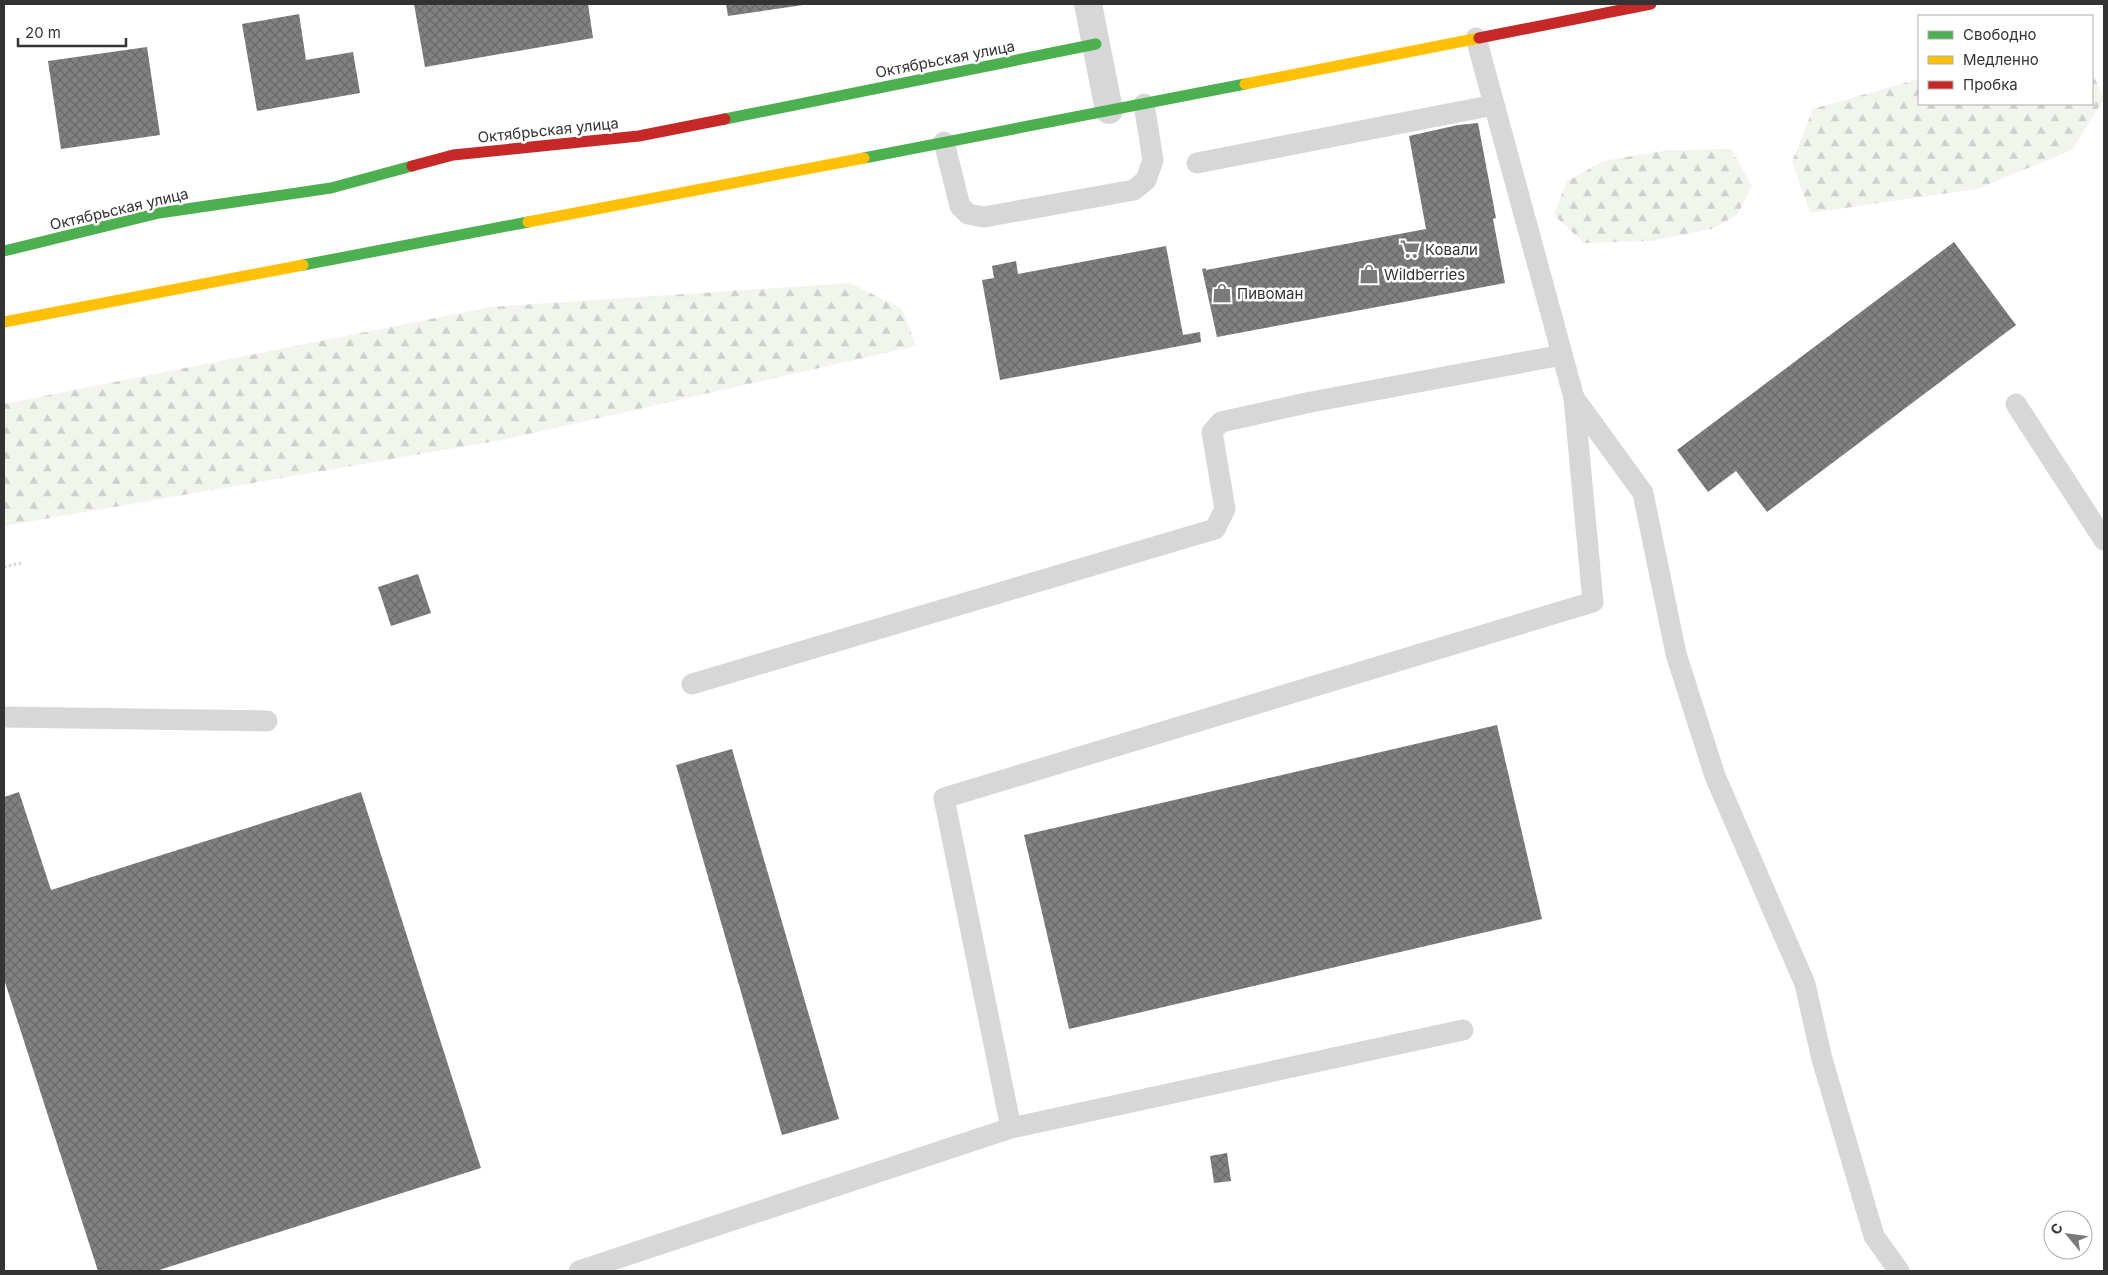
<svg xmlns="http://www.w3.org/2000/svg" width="2108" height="1275" viewBox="0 0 2108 1275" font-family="Inter,sans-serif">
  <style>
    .forest { fill: url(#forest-firs) }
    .building { fill: url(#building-cross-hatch) }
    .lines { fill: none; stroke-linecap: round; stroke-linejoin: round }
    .path { stroke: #d6d6d6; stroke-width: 3; stroke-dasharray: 2.5 2.5; stroke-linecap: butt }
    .lane { stroke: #d7d7d7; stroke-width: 21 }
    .street { stroke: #d7d7d7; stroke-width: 28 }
    .fast { stroke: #4caf50; stroke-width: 11 }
    .slow { stroke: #ffc107; stroke-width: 11 }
    .jam { stroke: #c62828; stroke-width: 11 }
    .labels { text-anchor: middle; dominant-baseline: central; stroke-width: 5; stroke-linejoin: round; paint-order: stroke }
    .street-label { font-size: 15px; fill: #333; stroke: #fff }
    .poi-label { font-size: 15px; fill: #333; stroke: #fff; text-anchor: start }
  </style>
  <defs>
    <pattern id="forest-firs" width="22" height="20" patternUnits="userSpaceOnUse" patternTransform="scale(1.25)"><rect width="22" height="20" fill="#f1f5ed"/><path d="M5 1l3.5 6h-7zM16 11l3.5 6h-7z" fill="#cfd2cc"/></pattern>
    <pattern id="building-cross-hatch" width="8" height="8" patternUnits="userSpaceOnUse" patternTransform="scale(1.25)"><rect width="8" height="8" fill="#818181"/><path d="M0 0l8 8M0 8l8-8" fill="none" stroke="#6a6a6a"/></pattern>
  </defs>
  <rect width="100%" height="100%" fill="#fff"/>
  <g class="forest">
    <polygon points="2092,72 2104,99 2072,150 1977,189 1810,213 1792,162 1813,109 1919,79 1919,104 2092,104"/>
    <polygon points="1731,149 1752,186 1737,215 1712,229 1651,241 1584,243 1554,215 1567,181 1604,161 1667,150"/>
    <polygon points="850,283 902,309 916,346 502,440 4,526 4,404 491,307"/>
  </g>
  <g class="building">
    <polygon points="414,4 588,4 593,38 425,67"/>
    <polygon points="726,4 802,4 803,5 728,16"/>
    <polygon points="299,14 306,60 353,52 360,93 257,111 242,24"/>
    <polygon points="147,47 160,135 61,149 48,61"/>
    <polygon points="1478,123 1496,218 1493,219 1505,283 1217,337 1202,269 1206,268 1206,270 1426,229 1409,136 1458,125"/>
    <polygon points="1954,242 2016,325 1767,512 1736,471 1708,492 1677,450"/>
    <polygon points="1166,246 1183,335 1200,332 1201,342 1000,380 982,280 994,278 992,266 1016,261 1018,274"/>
    <polygon points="418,574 431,613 391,626 378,587"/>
    <polygon points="1497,725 1542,919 1069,1029 1024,835"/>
    <polygon points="732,749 839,1119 782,1135 676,765"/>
    <polygon points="19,792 51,890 361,792 481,1168 156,1271 98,1271 4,979 4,797"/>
    <polygon points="1227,1153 1231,1181 1214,1183 1210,1156"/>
  </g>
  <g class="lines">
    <polyline class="path" points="4,567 21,563"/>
    <g class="lane">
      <polyline points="944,142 960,206 968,214 984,217 1134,190 1146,180 1153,160 1144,104"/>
      <polyline points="1197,163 1494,105"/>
      <polyline points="1574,398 1643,493 1676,654 1715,776 1805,984 1822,1059 1874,1236 1899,1271"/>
      <polyline points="2016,404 2104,540"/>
      <polyline points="692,684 1215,529 1225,509 1212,432 1221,422 1311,402 1562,355"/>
      <polyline points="4,717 267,721"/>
      <polyline points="1011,1128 944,798 1593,602 1574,398 1476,38"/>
      <polyline points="579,1271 1011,1128 1463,1030"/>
    </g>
    <polyline class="street" points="1088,4 1109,110"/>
    <g class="fast">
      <polyline points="725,119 1096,44"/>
      <polyline points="864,158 1245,84"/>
      <polyline points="4,251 159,213 331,188 412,166"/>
      <polyline points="303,265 528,222"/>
    </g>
    <g class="slow">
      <polyline points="1245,84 1479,38"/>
      <polyline points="528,222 864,158"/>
      <polyline points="4,322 303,265"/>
    </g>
    <g class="jam">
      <polyline points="1479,38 1651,4"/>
      <polyline points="412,166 453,155 639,136 725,119"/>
    </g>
  </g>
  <defs>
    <symbol id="supermarket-bare" viewBox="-9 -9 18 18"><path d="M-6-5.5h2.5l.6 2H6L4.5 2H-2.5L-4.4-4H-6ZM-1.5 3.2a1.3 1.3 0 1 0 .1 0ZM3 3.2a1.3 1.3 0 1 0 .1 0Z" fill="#7a7a7a" stroke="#fff" stroke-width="2.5" paint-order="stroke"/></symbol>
    <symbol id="shop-bare" viewBox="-9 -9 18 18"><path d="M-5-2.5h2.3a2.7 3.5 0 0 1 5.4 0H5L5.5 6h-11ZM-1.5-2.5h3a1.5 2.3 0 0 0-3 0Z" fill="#7a7a7a" stroke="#fff" stroke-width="2.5" paint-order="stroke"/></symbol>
  </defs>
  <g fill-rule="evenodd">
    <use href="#supermarket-bare" x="1396" y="235" width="28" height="28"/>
    <use href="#shop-bare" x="1355" y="260" width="28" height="28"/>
    <use href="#shop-bare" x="1208" y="279" width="28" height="28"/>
  </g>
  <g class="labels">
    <g class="street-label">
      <text transform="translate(945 59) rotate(-11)">Октябрьская улица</text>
      <text transform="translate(548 130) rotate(-6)">Октябрьская улица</text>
      <text transform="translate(119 209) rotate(-13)">Октябрьская улица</text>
    </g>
    <g class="poi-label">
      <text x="1425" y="249">Ковали</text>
      <text x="1384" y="274">Wildberries</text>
      <text x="1237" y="293">Пивоман</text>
    </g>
  </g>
  <rect width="2108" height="1275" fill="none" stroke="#333333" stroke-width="10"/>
  <rect x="1918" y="15" width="175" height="90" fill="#ffffff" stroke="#adadad"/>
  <rect x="1928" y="31" width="25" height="8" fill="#4caf50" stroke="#adadad"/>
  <text x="1963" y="40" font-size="15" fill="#333333">Свободно</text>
  <rect x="1928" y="56" width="25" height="8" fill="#ffc107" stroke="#adadad"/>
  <text x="1963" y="65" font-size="15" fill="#333333">Медленно</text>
  <rect x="1928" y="81" width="25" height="8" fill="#c62828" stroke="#adadad"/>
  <text x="1963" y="90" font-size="15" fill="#333333">Пробка</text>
  <g transform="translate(2068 1235) rotate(299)"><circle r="24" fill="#ffffff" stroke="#adadad"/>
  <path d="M0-4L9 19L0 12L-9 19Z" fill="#7a7a7a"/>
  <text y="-8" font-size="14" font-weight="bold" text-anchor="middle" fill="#333333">С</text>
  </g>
  <path d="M18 38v8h108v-8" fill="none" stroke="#333333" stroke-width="2.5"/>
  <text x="25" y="38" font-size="15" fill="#333333" stroke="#ffffff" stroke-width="4" paint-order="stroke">20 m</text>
</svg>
